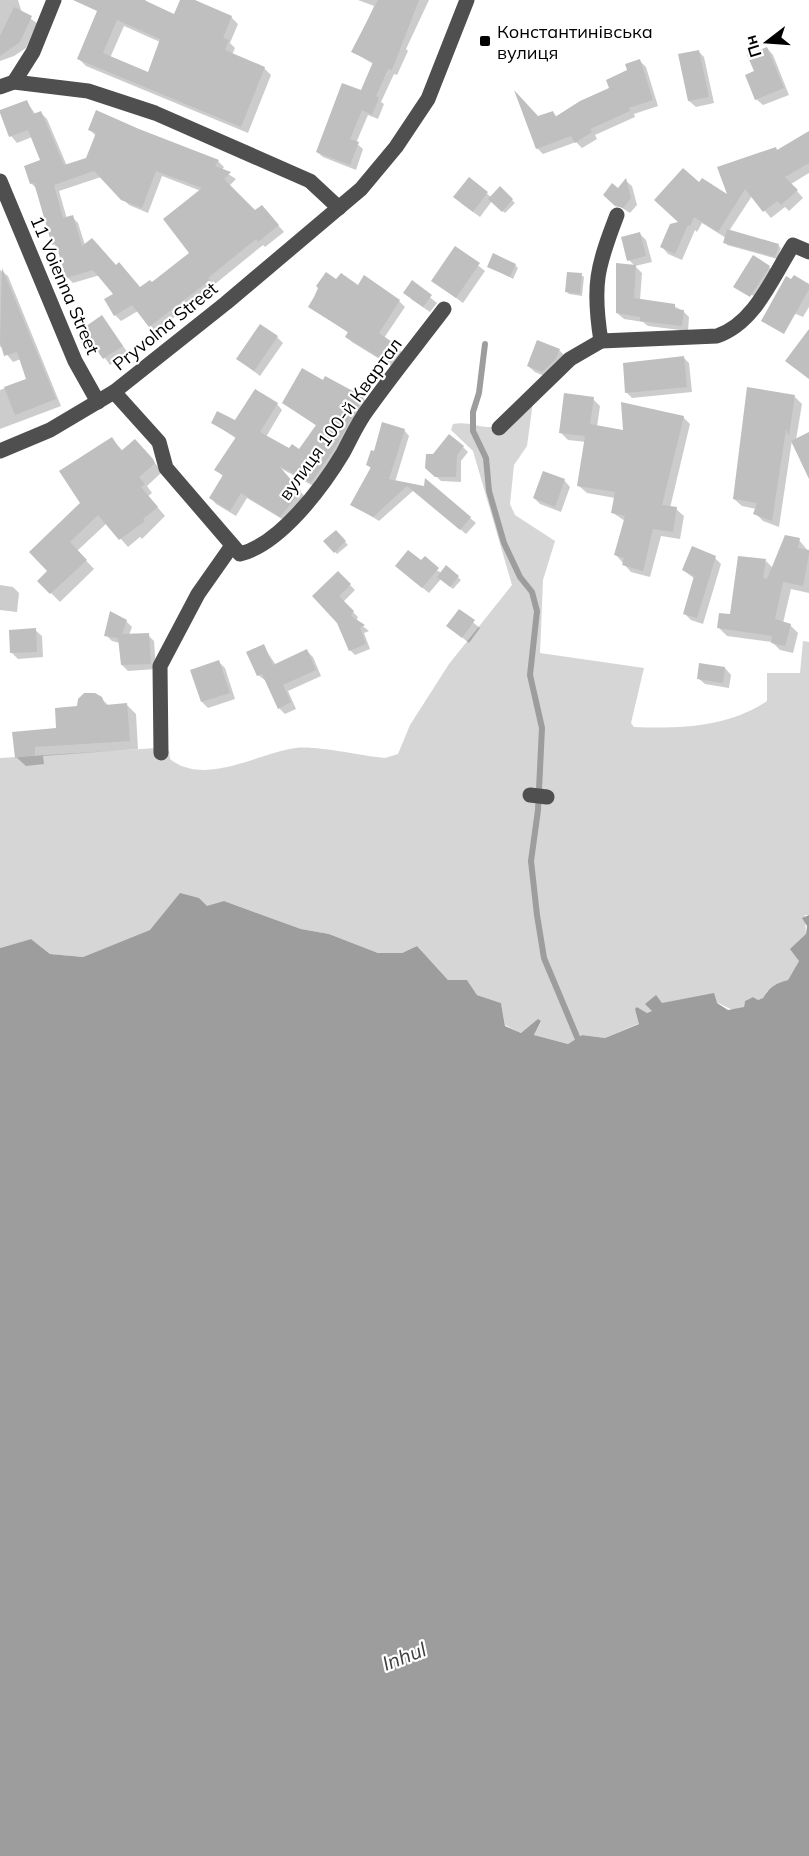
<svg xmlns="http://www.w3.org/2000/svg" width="809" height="1856" viewBox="0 0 809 1856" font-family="Mulish,sans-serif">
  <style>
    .green { fill: #d6d6d6 }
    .water { fill: #9d9d9d }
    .shadow { fill: #0003; fill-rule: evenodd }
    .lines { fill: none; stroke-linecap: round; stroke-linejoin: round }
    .stream { stroke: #9d9d9d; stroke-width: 6 }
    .building { fill: #bfbfbf; fill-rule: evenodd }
    .minor { stroke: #4f4f4f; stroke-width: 15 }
    .poi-dot { fill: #000; stroke: #fff; stroke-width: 2 }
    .labels { text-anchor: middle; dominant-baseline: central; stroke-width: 4.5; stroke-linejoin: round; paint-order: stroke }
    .poi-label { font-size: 18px; fill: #000; stroke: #fff; text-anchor: start }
    .street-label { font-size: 18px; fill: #000; stroke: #fff }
    .water-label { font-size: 20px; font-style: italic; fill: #3e3e3e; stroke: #fff }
  </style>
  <rect width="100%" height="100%" fill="#fff"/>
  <path class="green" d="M 533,402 L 527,446 L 514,465 L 510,504 L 515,515 L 555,541 L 543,580 L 540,653 L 644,668 L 631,723 L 634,727 C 679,729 729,727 767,701 L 767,673 L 800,673 L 803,641 L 809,642 L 809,915 L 805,915 L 806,934 L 796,954 L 799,961 L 788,980 L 767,991 L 763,998 L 758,1000 L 753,997 L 745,1001 L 744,1007 C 732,1013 728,1007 718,1003 C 702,998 666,1002 650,1006 L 653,1011 L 647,1013 L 637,1007 L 640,1023 L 605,1038 L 582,1035 L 568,1044 L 534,1035 L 541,1022 L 539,1020 L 521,1033 L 505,1025 L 501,1003 L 477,995 L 467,980 L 448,980 L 417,946 L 402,953 L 378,953 L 329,934 L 301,929 L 224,901 L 83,957 L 50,954 L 31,939 L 0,948 L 0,758 L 157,748 L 169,751 L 170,759 C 205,787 258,753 296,748 C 314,745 363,756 385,758 L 398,754 L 410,725 L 449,664 L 512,585 L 473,451 L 451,430 L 453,424 C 467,421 477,427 491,427 C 505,427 522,410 533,402 Z"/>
  <path class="water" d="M 180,893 L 199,898 L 207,906 L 224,901 L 301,929 L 329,934 L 378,953 L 402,953 L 417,946 L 448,980 L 467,980 L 477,995 L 501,1003 L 505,1026 L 521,1033 L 538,1019 L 541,1021 L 534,1035 L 568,1044 L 582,1035 L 605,1038 L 639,1024 L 635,1009 L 637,1007 L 647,1013 L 652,1011 L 645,1004 L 656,995 L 662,1003 L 714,993 L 717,1003 L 728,1010 L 744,1007 L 745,1001 L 753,997 L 758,1000 L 763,998 C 769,987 777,983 788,980 L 799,961 L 790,949 L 806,934 L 807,926 L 802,918 L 809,915 L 809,1856 L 0,1856 L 0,948 L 31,939 L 50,954 L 83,957 L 150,930 Z"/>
  <g class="shadow">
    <polygon points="0,0 18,0 22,13 37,23 26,48 14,56 0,61"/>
    <path d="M 102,0 L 146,0 L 145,2 L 175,16 L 181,0 L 191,0 L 231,17 L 238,24 L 230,43 L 235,48 L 232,55 L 264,68 L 271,75 L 248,133 L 86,66 L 79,59 ZM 124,26 L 160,42 L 149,74 L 110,58 Z"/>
    <polygon points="358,0 429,0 406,49 408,51 397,75 394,74 381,102 384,104 378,119 368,115 356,143 363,149 356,170 323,157 317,152 361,92 373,64 353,52 374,6"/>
    <polygon points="767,48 773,55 789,95 763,105 756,99 755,72"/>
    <polygon points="698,51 704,57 714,103 696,107 689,101"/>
    <polygon points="640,61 646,67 658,106 634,114 635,117 595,135 597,139 582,148 576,142 543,154 537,148 538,118 553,112 557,117 611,89"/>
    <path d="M 27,102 L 36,115 L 41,113 L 47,119 L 67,166 L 87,159 L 97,137 L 90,130 L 138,131 L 218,161 L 224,167 L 222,170 L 236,179 L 229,186 L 255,212 L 268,213 L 284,232 L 265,247 L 263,245 L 156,332 L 138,311 L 121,321 L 115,315 L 116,294 L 100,275 L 73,283 L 67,277 L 60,251 L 54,244 L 37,189 L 31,183 L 42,161 L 32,137 L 17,143 L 11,136 L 1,111 ZM 162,176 L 201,191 L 191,253 L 152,284 L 140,289 L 116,267 L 85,245 L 78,223 L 72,217 L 67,219 L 59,191 L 101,177 L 129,205 L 148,213 Z"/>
    <polygon points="809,132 809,173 791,184 803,198 789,211 785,207 771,218 752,196 729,231 778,245 781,248 777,259 727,245 726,238 702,223 697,232 695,230 682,260 668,254 662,247 681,223 699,185 730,198 778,151"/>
    <polygon points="469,179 491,197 500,188 515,203 505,213 492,201 480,217 461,203"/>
    <polygon points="626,181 632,186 637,205 630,213 611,201"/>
    <polygon points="640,234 646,240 652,262 635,266 642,273 640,300 674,306 683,311 689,317 688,331 648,326 643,322 624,319 617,313 636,267 629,260"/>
    <polygon points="456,248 485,271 463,303 433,281"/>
    <polygon points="515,265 518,268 513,279 489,266"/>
    <polygon points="769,267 775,273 759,298 742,291"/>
    <polygon points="0,270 8,276 61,406 0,429 0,390 28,379 21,359 13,362 0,346"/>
    <polygon points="581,275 584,277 582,296 569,294 567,292"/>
    <polygon points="336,281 399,301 405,307 384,338 403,353 394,368 352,342 347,337 349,333 310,307"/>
    <polygon points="412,283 437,303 430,312 411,299"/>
    <polygon points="809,285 809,307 803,317 779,307"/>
    <polygon points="102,317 128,353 110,365 84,329"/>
    <polygon points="277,337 283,343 260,376 238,359"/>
    <polygon points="559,350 565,356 549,378 535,372 528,366"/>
    <polygon points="684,358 689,363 692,392 632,398 626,392"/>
    <polygon points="323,382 363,398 368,404 317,488 280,468 306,498 287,522 247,498 236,516 216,504 211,498 224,477 216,470 237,439 213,423 235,422 277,404 282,410 266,437 289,450 299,451 317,426 283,403"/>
    <polygon points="795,397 802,404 796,440 809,434 809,471 792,440 779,527 763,521 755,513 756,509 742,506 734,499"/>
    <polygon points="593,399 600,406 597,427 624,431 683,417 690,424 670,508 676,509 684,516 680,539 661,536 650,577 631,572 616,555 625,521 613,513 615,498 587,493 579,486 586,442 568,440 560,432"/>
    <polygon points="404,430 409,436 395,482 426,488 470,518 476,523 466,534 414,490 379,521 352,504 372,469 367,465 375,453"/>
    <polygon points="112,439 123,451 144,449 162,472 147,486 152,493 148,496 165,516 142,539 140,537 128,547 107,523 77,551 94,569 60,602 39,581 49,571"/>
    <polygon points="463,447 468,452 461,461 461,482 441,481 427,467"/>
    <polygon points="564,480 570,487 561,512 540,504 534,498"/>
    <polygon points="336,532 348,545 337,554 325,541"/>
    <polygon points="799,540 809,552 809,593 791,589 783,623 790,625 798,633 793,653 780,650 772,642 727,636 719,628 732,616 766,561 773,568"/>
    <polygon points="715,558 721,564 703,624 691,620 685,614 695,579 683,570"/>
    <polygon points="421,562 442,573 447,567 461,580 453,589 441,579 429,593 403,572"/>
    <polygon points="338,573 355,590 343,602 358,617 356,621 369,631 364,633 370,649 355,655 350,650 339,622"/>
    <polygon points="0,585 13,587 19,593 17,612 0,610"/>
    <polygon points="459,611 480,628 469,643 448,626"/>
    <polygon points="126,621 132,627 129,635 148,635 154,641 156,669 128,671 122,665 120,643 112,641 106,635"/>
    <polygon points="35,630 42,636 43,657 18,659 11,652"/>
    <polygon points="263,646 276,665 307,651 313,657 321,676 288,691 296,709 285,714 279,708 266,681 258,675 248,653"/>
    <polygon points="219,662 225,668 235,699 208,708 202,702"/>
    <polygon points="725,668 731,675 729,688 705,684 698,678"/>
    <polygon points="101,698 109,706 127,705 136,714 138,749 43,756 44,764 26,766 16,757 58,729 79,707"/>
  </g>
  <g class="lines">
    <polyline class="stream" points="485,344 479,393 473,412 473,431 486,458 489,491 504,543 520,577 532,592 537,611 530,675 542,728 538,810 531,861 537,915 544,958 580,1044"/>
  </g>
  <g class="building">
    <path d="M 73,0 L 144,0 L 174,14 L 180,0 L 195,0 L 232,16 L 223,38 L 229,40 L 225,50 L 265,67 L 241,127 L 77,59 L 97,11 ZM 117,20 L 160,39 L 148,72 L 103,53 Z"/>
    <polygon points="378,0 419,0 392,70 388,69 376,96 379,98 372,115 362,110 350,139 359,142 350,165 316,152 342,83 361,90 373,62 351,52"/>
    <polygon points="14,7 32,16 20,42 0,56 0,36"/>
    <polygon points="767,47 784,88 755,100 745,75 754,71 747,55"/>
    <polygon points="699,50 709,97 688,101 678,54"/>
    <polygon points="640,59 653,100 629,108 630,111 590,129 592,132 575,143 571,136 536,149 514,90 538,116 553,111 555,117 580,101 609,88 606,80 627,70 625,64"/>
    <path d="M 27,100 L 33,114 L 41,111 L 64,165 L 86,158 L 96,133 L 88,130 L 96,110 L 139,129 L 219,160 L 215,166 L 231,172 L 224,179 L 255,210 L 262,205 L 279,225 L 258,242 L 256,239 L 208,278 L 210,280 L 149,327 L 132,305 L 114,316 L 104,299 L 113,294 L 93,270 L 66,278 L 56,244 L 52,245 L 34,183 L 30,184 L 24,166 L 40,160 L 28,130 L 9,137 L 0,113 L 0,110 ZM 94,171 L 121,200 L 142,208 L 156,171 L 202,188 L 163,219 L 189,253 L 152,282 L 150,280 L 140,287 L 119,262 L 116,265 L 92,238 L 82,246 L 73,215 L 63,218 L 54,185 Z"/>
    <polygon points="809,131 809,163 785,177 798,190 781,205 777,201 763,212 745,189 718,232 694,217 690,226 688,225 675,254 660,247 670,224 678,222 654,200 683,168 699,182 702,178 727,194 717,167 776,147 777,150"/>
    <polygon points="469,177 488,192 473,212 453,197"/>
    <polygon points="626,178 631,198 623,208 615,206 603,195 612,183 618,188"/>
    <polygon points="500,186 513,199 502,212 488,199"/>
    <polygon points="727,229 779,244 776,254 775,257 723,243"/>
    <polygon points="640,232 646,256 627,261 621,237"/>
    <polygon points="455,246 480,263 456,298 431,281"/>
    <polygon points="493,253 516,264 510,277 487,267"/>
    <polygon points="753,255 770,266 750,297 733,287"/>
    <polygon points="616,263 636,265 634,298 675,304 675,309 684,310 682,326 640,321 640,317 616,313"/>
    <polygon points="2,268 56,399 15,415 4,387 26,379 17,352 4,356 0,342"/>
    <polygon points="326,272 336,279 341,273 358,285 364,275 400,300 379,333 398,346 388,363 345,337 348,332 308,307 314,297 318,288 316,286"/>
    <polygon points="567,272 582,273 580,294 565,292"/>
    <polygon points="794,275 809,284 809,289 784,334 761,321 786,276 791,279"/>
    <polygon points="412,280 432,295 423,307 403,293"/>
    <polygon points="102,315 123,346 103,359 82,329"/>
    <polygon points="260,324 278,336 254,371 236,359"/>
    <polygon points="809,329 809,379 785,361"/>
    <polygon points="537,340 560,349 555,360 542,372 527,366"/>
    <polygon points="684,356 687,387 625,393 623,363"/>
    <polygon points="302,368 323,380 325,376 364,397 335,448 311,483 279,466 301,491 280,517 241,493 230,511 209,498 223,475 214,470 236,437 211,423 217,411 235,420 255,389 278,403 260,432 289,448 292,444 299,449 316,425 282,403"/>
    <polygon points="747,387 795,395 789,436 786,429 772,521 753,514 757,503 733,499"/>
    <polygon points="564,393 594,397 590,424 623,430 621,402 684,416 662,505 677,507 673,532 653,529 643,571 622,565 624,558 614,555 625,516 611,513 615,492 577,486 585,436 559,433"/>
    <polygon points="382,422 405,429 389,479 424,486 425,478 471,517 460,530 407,486 373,517 350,505 371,467 366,465 371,450 374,451"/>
    <polygon points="809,432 809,479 791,441"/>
    <polygon points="449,434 464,446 457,455 456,477 435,477 425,468 426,454 433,454"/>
    <polygon points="112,437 121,451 135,439 153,459 155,463 139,477 145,484 141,487 158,507 143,519 145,521 119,540 98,515 70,542 87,560 50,594 37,581 47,571 29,552 80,503 59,471"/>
    <polygon points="543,471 565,479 555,507 533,498"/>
    <polygon points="336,530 346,541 334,553 323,541"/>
    <polygon points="785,535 800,538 798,548 809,550 809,554 803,586 783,582 775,619 791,624 785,646 771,643 772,636 717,628 719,613 730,614 738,556 766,559 763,578 767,579"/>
    <polygon points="692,546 716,556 697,618 683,614 694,576 682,570"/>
    <polygon points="408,550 421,560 425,556 439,568 422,588 395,566"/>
    <polygon points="446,565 459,576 450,587 437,577"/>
    <polygon points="338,571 351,584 339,596 354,611 351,616 365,625 360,628 366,644 349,651 337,623 312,596"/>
    <polygon points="459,609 475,620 462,638 446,626"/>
    <polygon points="110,611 127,620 122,634 149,633 151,664 121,665 118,638 104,636"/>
    <polygon points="36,628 37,652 10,653 9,630"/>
    <polygon points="264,644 273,665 307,649 316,670 283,685 291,702 278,709 262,674 257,676 246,652"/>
    <polygon points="219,660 230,693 201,702 190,670"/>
    <polygon points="699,663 725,667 723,683 697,679"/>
    <polygon points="84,693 95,693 102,697 105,705 127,703 130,741 35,747 35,755 15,758 12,732 56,728 55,708 77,706 78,699"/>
  </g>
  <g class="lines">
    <g class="minor">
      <polyline points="14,82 33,52 54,0"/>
      <polyline points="0,87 14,82 88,91 155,113 310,181 339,208"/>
      <polyline points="0,181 75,361 98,402"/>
      <path d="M 617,215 C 597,267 592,285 601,341 L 717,336 C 755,323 772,278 793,245 L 809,252"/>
      <path d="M 114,392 L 159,442 L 166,468 L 240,554 C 280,544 322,488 343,453 C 351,438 358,422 368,409 C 392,375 419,342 444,309"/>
      <polyline points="499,428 570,359 601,341"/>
      <polyline points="0,451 50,430 114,392 226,303 361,189 396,147 428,99 467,0"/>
      <polyline points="161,753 160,666 198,594 231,547"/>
      <polyline points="530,795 547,797"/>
    </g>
  </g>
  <rect class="poi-dot" x="479" y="35" width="12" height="12" rx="3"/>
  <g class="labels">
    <g class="poi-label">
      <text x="497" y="31">Константинівська<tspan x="497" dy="21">вулиця</tspan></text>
    </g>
    <g class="street-label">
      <text transform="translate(65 285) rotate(67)">11 Voienna Street</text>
      <text transform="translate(165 326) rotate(-39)">Pryvolna Street</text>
      <text transform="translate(340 419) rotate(-54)">вулиця 100-й Квартал</text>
    </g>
    <g class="water-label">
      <text transform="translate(404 1656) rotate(-21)">Inhul</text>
    </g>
  </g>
  <g transform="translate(767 42) rotate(253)" stroke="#ffffff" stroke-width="4.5" paint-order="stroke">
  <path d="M0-4.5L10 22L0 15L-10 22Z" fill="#000000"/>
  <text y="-9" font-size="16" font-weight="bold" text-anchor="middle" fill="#000000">Пн</text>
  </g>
</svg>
